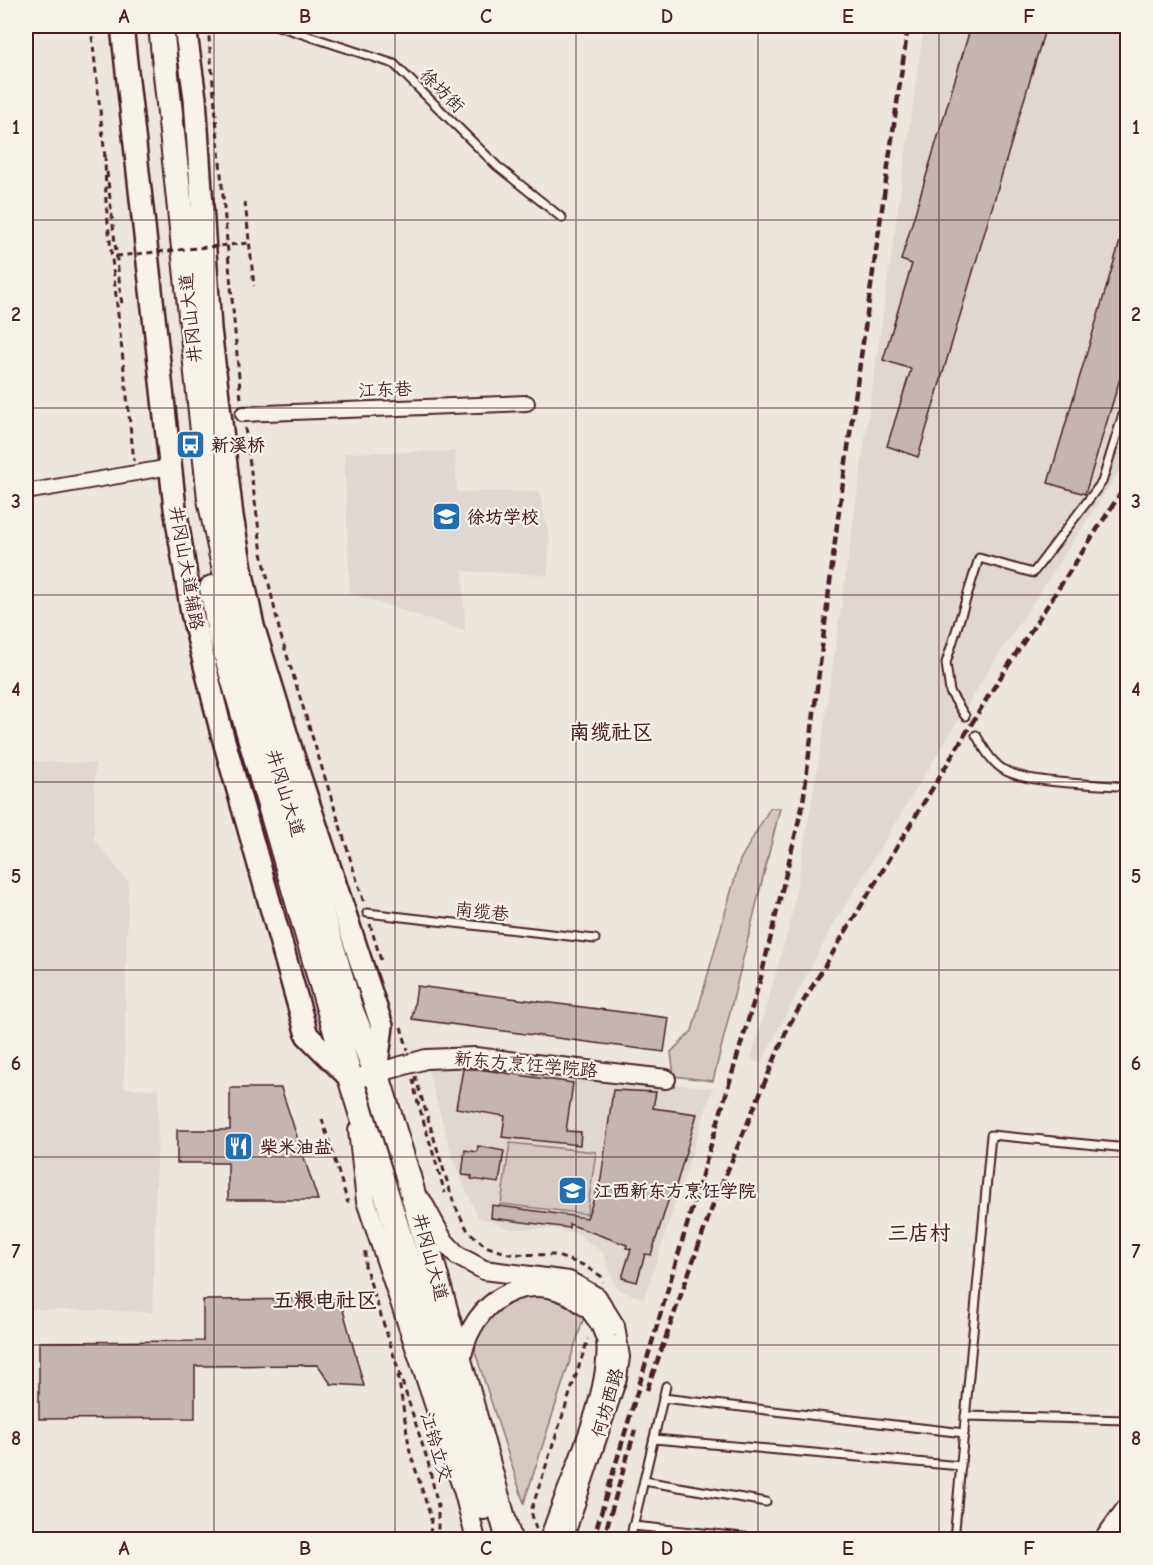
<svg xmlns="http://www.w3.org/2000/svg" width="1153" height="1565" viewBox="0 0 1153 1565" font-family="'Comic Neue','LXGW WenKai TC',sans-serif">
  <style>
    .built { fill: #e0d7d0 }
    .green { fill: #d5c9c2; stroke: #907476; stroke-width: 1.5 }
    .building { fill: #c4b5b0; stroke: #4a1f2b; stroke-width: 1.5 }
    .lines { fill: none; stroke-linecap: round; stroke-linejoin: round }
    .lane-casing { stroke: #4a1f2b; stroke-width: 11 }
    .street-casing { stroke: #4a1f2b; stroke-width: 18 }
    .secondary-casing { stroke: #4a1f2b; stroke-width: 22 }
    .primary-casing { stroke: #4a1f2b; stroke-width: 26 }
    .highway-casing { stroke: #4a1f2b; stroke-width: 28 }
    .path { stroke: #4a1f2b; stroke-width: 3; stroke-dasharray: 6 4.5; stroke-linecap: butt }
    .lane { stroke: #f7f3e8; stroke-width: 7 }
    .street { stroke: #f7f3e8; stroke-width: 14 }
    .secondary { stroke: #f7f3e8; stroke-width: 18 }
    .primary { stroke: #f7f3e8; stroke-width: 21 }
    .highway { stroke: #f7f3e8; stroke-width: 24 }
    .rail { stroke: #4a1f2b; stroke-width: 4.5; stroke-dasharray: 9 4.5; stroke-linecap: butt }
    .secondary-bridge-casing { stroke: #4a1f2b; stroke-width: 22; stroke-linecap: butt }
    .path-bridge { stroke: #4a1f2b; stroke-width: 3; stroke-dasharray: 6 4.5; stroke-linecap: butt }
    .secondary-bridge { stroke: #f7f3e8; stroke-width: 18 }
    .grid { fill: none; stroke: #4a1f2b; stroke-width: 1.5; stroke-opacity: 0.55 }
    .labels { text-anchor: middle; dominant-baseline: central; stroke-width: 4.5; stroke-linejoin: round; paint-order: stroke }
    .street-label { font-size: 18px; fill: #4a1f2b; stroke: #f7f3e8 }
    .poi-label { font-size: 18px; font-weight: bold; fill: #4a1f2b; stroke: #f7f3e8; text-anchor: start }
    .quarter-label { font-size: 21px; font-weight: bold; fill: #4a1f2b; stroke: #f7f3e8 }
    .neatline { fill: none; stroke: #4a1f2b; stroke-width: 2 }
    .grid-label { font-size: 20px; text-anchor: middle; font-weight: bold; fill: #4a1f2b }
  </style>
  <rect width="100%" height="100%" fill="#ece6dd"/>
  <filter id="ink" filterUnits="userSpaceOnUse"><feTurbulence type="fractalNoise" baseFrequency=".0167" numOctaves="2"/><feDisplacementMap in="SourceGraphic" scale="12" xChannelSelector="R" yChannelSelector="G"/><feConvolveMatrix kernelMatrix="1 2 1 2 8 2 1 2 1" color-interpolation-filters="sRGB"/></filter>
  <g filter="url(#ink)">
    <g class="built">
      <polygon points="924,26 1127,26 1127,459 987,673 830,930 761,1064 751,1059 791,920 822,741"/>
      <polygon points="455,451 457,492 539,491 550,542 547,575 463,571 465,631 350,593 344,453"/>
      <polygon points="26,761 95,763 94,840 128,881 124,1088 159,1089 152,1312 26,1309"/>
      <polygon points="426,1064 464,1064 713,1088 644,1299 617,1289 604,1254 579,1234 555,1229 509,1229 478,1217 455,1165"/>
    </g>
    <g class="green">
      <polygon points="770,808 780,808 713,1081 674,1076 671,1052 692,1031 740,860"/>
      <polygon points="510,1143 596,1152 587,1214 501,1204"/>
      <path d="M 530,1295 C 552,1296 566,1305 584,1317 L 524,1503 L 475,1352 C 477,1320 501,1303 530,1295 Z"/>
    </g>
    <g class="building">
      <polygon points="971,26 1046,26 918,457 887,446 911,369 883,360 912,264 901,260"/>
      <polygon points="1124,228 1128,229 1128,352 1085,494 1048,483"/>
      <polygon points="417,986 669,1018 664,1052 412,1019"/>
      <polygon points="463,1069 478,1069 573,1083 566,1131 581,1132 580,1145 502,1137 505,1116 456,1108"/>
      <polygon points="230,1088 281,1088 318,1200 228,1200 228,1163 177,1163 177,1130 230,1130"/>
      <polygon points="613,1090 656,1092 653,1108 697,1114 673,1196 669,1198 651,1255 645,1254 637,1282 622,1278 631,1249 626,1248 627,1245 569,1224 569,1228 491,1218 492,1205 587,1218 601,1179"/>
      <polygon points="478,1146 504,1151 499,1183 471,1179 472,1176 462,1175 465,1150 477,1152"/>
      <polygon points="340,1299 364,1386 331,1384 318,1365 195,1366 195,1418 39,1419 39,1342 203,1341 203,1300"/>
    </g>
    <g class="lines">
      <defs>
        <g id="lane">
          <polyline points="278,26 394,64 497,166 562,218"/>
          <polyline points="965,716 950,692 946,663 979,558 1033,573 1102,482 1128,398"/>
          <path d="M 976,735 C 983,747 992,764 1006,771 C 1032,784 1096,784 1128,787"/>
          <polyline points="367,913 595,939"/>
          <polyline points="663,1398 964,1433"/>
          <polyline points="965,1416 1128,1420"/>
          <polyline points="654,1439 961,1466"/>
          <polyline points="644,1481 766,1502"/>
          <polyline points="633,1526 774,1540"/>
          <polyline points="630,1540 666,1386"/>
          <polyline points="954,1540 991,1135 1128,1148"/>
        </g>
        <g id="street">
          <polyline points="243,414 527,403"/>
          <polyline points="26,492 170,467"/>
        </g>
        <g id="secondary">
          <polyline points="354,1094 352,1080 426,1059 475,1057 666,1079"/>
          <polyline points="358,1130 366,1201 464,1493 476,1540"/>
          <polyline points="422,1201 443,1240 458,1256 484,1270 569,1281 597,1297"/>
          <path d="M 461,1362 C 468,1311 512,1272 565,1293 C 573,1296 581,1304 589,1309"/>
          <path d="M 549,1540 C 567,1484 612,1394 606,1339"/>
          <polyline points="563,1540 617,1378 620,1357 615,1326"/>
        </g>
        <g id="primary">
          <polyline points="122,26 175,508 192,613 221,730 307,1035 351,1079"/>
          <polyline points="185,26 195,98 210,329 232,516 242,574 253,626 296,765 382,1026 376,1072"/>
        </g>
        <g id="highway">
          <polyline points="161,26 210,499 239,638 350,1008 376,1072 407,1173 509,1540"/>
          <polyline points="212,588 220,633 329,1009 483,1507"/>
          <polyline points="1107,1540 1128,1511"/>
        </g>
      </defs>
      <use href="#lane" class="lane-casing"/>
      <use href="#street" class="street-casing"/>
      <use href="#secondary" class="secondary-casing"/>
      <use href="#primary" class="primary-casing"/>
      <use href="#highway" class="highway-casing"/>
      <g class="path">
        <polyline points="91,26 105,157"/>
        <polyline points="208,26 241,400"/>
        <polyline points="105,155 106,204 134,461"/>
        <polyline points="107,172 122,305"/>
        <polyline points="245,202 254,286"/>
        <polyline points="245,428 262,553 280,633 364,903"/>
        <polyline points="370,924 382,964"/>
        <polyline points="401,1027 408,1050"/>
        <polyline points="415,1076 454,1204 468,1231 485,1246 509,1254 554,1255 581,1264 601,1276 603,1282"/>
        <polyline points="413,1079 416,1096 445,1193"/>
        <polyline points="322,1119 348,1203"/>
        <polyline points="365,1251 365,1266 428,1462 438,1506 438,1540"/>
        <polyline points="398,1375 410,1452 431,1518 430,1540"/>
        <polyline points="536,1529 531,1511 588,1339"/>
      </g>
      <use href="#lane" class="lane"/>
      <use href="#street" class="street"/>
      <use href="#secondary" class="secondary"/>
      <use href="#primary" class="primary"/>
      <use href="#highway" class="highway"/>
      <g class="rail">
        <polyline points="647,1390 713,1205 789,1025 989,695 1128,482"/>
        <polyline points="593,1540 761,977 803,803 837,525 908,26"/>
        <polyline points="603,1540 635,1430"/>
      </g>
      <defs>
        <g id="secondary-bridge">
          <polyline points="597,1297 615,1326"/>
          <polyline points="589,1309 600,1324 606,1339"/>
        </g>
      </defs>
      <use href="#secondary-bridge" class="secondary-bridge-casing"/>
      <polyline class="path-bridge" points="116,256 249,243"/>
      <use href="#secondary-bridge" class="secondary-bridge"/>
    </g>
  </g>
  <path class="grid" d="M 214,26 L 214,1540M 395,26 L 395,1540M 576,26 L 576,1540M 758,26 L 758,1540M 939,26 L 939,1540M 26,220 L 1128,220M 26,408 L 1128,408M 26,595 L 1128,595M 26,782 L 1128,782M 26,970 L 1128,970M 26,1157 L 1128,1157M 26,1345 L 1128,1345"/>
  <defs>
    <symbol id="bus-square" viewBox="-11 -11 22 22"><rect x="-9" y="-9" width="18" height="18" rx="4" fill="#1f6fb2" stroke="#f7f3e8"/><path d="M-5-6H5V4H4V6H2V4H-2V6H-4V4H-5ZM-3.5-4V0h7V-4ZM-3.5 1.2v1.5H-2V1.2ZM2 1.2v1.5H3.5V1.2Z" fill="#fff"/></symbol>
    <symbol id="school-square" viewBox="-11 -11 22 22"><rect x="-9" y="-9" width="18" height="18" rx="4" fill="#1f6fb2" stroke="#f7f3e8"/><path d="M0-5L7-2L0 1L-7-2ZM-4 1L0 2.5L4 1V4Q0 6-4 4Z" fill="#fff"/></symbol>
    <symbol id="restaurant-square" viewBox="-11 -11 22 22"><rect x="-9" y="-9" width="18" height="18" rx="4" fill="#1f6fb2" stroke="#f7f3e8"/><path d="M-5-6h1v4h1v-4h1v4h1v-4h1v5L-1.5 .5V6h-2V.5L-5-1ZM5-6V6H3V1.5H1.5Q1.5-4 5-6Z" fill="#fff"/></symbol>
    <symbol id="university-square" viewBox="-11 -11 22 22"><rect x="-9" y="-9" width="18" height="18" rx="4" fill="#1f6fb2" stroke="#f7f3e8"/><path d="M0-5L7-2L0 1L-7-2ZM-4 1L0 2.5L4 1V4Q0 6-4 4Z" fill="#fff"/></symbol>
  </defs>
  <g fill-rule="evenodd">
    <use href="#bus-square" x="174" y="428" width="33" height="33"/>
    <use href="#school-square" x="430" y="500" width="33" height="33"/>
    <use href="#restaurant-square" x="222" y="1130" width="33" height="33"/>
    <use href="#university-square" x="556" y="1174" width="33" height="33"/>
  </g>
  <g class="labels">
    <g class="street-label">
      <text transform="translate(442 91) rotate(45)">徐坊街</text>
      <text transform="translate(191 318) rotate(-96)">井冈山大道</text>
      <text transform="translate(385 390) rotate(-2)">江东巷</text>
      <text transform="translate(186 568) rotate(80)">井冈山大道辅路</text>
      <text transform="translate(285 793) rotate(73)">井冈山大道</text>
      <text transform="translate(482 912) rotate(6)">南缆巷</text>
      <text transform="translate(526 1065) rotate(5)">新东方烹饪学院路</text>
      <text transform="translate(430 1257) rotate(75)">井冈山大道</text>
      <text transform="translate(608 1403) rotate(-74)">何坊西路</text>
      <text transform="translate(436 1447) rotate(74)">江铃立交</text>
    </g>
    <g class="poi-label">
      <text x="211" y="445">新溪桥</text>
      <text x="467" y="517">徐坊学校</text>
      <text x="260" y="1147">柴米油盐</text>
      <text x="594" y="1191">江西新东方烹饪学院</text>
    </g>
    <g class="quarter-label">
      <text x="611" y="732">南缆社区</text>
      <text x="919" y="1233">三店村</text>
      <text x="325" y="1300">五粮电社区</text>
    </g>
  </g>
  <rect width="1153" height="1565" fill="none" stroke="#f7f3e8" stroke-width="66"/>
  <rect x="33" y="33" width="1087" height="1499" class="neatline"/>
  <g class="grid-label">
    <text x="124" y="23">A</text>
    <text x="305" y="23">B</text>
    <text x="486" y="23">C</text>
    <text x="667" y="23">D</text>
    <text x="848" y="23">E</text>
    <text x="1029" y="23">F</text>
    <text x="16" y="134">1</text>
    <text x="1136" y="134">1</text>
    <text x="16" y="321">2</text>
    <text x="1136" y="321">2</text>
    <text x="16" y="508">3</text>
    <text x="1136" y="508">3</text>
    <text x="16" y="696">4</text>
    <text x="1136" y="696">4</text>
    <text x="16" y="883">5</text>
    <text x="1136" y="883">5</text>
    <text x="16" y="1070">6</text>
    <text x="1136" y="1070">6</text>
    <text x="16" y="1258">7</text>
    <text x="1136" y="1258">7</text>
    <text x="16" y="1445">8</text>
    <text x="1136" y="1445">8</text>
    <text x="124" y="1555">A</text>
    <text x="305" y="1555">B</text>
    <text x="486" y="1555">C</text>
    <text x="667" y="1555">D</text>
    <text x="848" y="1555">E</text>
    <text x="1029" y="1555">F</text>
  </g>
</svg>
